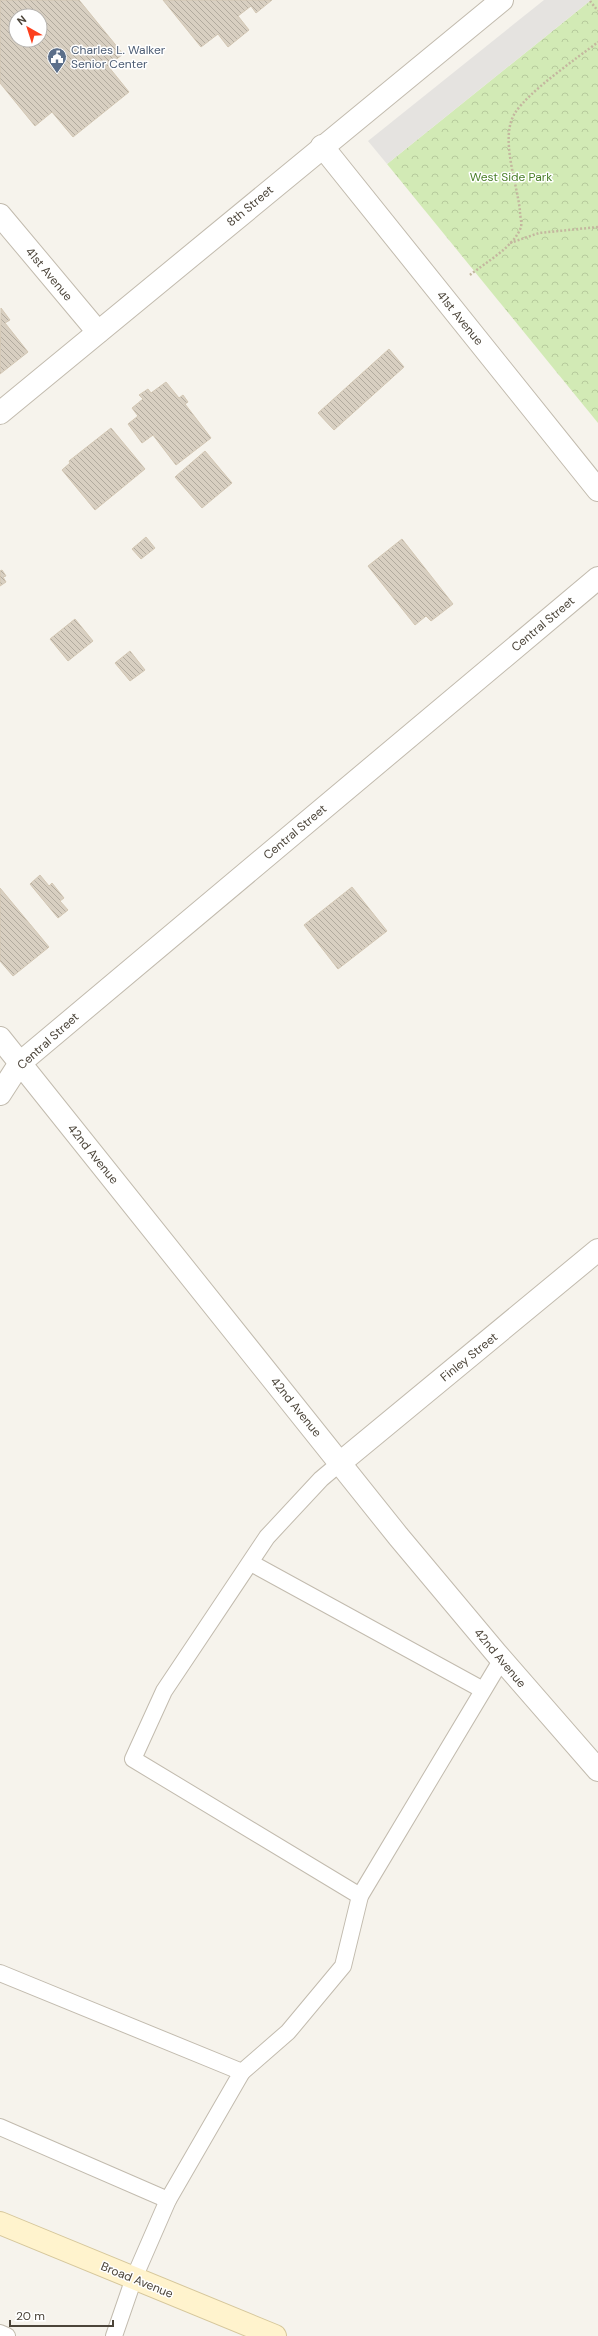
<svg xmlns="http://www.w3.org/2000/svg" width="598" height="2336" viewBox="0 0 598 2336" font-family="'DM Sans',sans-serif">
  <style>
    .park { fill: url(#park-crowns) }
    .parking { fill: #e5e3e0 }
    .building { fill: url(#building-back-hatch); stroke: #d3c7b4; fill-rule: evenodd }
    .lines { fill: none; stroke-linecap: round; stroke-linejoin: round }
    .service-casing { stroke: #c2bbae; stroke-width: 18 }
    .minor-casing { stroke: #c2bbae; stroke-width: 24 }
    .tertiary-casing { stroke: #c2bbae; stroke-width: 24 }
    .secondary-casing { stroke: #d6c79b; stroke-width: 24 }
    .path { stroke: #c4b79f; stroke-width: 2.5; stroke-dasharray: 2 2; stroke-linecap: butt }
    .service { stroke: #fff; stroke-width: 16 }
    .minor { stroke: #fff; stroke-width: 22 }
    .tertiary { stroke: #fff; stroke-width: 22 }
    .secondary { stroke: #fff3cd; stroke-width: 22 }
    .labels { text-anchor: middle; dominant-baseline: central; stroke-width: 3; stroke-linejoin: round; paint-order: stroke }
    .service-label { font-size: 12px; fill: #4e5e75; stroke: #fff; text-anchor: start }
    .park-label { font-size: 12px; fill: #4a7f2a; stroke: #fff }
    .street-label { font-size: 12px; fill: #4b4439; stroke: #fff }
  </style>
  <defs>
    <pattern id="park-crowns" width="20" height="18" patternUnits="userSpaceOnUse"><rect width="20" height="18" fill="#d2eab5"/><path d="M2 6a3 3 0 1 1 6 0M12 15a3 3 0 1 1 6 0" fill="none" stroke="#b6ca9c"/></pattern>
    <pattern id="building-back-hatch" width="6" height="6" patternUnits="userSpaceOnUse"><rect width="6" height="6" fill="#d8cfc1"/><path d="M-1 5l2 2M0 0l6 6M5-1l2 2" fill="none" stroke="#b1aa9e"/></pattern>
  </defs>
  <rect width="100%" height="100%" fill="#f6f3ec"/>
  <polygon class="park" points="591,0 598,0 598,423 387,164"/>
  <polygon class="parking" points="544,0 591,0 387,164 368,141"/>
  <g class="building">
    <path d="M 0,0 L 79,0 L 123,54 L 108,66 L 129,92 L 73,137 L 52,112 L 35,126 L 0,83 ZM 16,16 L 40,16 L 40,40 L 16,40 Z"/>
    <polygon points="163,0 272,0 256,13 251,6 238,16 249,30 228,47 218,34 201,47"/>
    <polygon points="1,308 10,320 5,323 28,352 0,374"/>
    <polygon points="389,349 404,367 334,430 318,413"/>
    <polygon points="166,382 179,398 183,395 188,402 185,404 211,438 176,465 153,435 142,443 128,424 138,416 132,408 143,399 139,395 148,389 151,393"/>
    <polygon points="111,428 145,469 95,510 62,470 70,463 69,461"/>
    <polygon points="205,451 232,483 202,508 175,477"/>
    <polygon points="146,537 155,548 141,559 132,549"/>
    <polygon points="402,539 453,604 431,621 426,616 415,625 368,566"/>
    <polygon points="2,570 6,576 3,577 6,582 0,586 0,571"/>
    <polygon points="75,619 93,641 68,661 50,639"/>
    <polygon points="130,651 145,670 130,681 115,663"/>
    <polygon points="40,875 49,886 52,883 64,898 60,901 68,910 58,918 30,884"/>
    <polygon points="352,887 387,931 338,969 304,925"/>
    <polygon points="0,888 49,947 13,976 0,961"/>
  </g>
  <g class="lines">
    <defs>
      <g id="service">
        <polyline points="340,1463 321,1479 267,1537 164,1691 133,1759 360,1896"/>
        <polyline points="251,1563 483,1690"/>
        <polyline points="0,1973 242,2072 168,2200 134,2278 114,2336"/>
        <polyline points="242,2072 288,2032 343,1966 360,1896 502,1659"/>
        <polyline points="0,2127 168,2200"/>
        <polyline points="0,2333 7,2336"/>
      </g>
      <g id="minor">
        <polyline points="322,146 598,490"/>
        <polyline points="0,215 98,332"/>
        <polyline points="0,413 502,0"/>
        <polyline points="0,1094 20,1063 598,578"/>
        <polyline points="340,1463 598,1250"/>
      </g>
      <polyline id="tertiary" points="0,1038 398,1536 496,1653 598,1770"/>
      <polyline id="secondary" points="0,2223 275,2336"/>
    </defs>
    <use href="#service" class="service-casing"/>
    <use href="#minor" class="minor-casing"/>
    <use href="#tertiary" class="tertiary-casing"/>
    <use href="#secondary" class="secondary-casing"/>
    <g class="path">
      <polyline points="590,1 598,11"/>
      <polyline points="510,243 539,233 598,227"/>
      <path d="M 470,275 C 486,262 514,247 521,227 C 522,223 520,216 520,212 C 518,185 499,138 515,113 C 529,91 576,59 598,42"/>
    </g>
    <use href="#service" class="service"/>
    <use href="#minor" class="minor"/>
    <use href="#tertiary" class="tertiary"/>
    <use href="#secondary" class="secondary"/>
  </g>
  <defs>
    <symbol id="civic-pin" viewBox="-11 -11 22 30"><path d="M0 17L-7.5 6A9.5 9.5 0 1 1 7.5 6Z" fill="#5c6f8a" stroke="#fff"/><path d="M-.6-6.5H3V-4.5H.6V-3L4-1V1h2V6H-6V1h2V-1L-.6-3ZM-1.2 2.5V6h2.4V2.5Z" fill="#fff"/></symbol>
  </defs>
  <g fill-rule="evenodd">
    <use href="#civic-pin" x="46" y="46" width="22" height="30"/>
  </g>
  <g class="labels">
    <g class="service-label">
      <text x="71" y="50">Charles L. Walker<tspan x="71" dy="14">Senior Center</tspan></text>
    </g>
    <g class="park-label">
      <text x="511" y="177">West Side Park</text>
    </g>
    <g class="street-label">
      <text transform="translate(250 206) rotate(-40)">8th Street</text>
      <text transform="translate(49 274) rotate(50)">41st Avenue</text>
      <text transform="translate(460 318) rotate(51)">41st Avenue</text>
      <text transform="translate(543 624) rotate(-40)">Central Street</text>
      <text transform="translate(295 832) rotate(-40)">Central Street</text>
      <text transform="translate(48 1041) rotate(-42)">Central Street</text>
      <text transform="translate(93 1154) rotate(51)">42nd Avenue</text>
      <text transform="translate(469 1357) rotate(-39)">Finley Street</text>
      <text transform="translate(296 1407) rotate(51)">42nd Avenue</text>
      <text transform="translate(500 1658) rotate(50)">42nd Avenue</text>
      <text transform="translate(137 2280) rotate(22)">Broad Avenue</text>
    </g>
  </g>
  <g transform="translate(28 28) rotate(321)"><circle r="19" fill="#ffffff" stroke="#b7b4b0"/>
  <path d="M0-3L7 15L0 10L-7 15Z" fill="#fc3f1d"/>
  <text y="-6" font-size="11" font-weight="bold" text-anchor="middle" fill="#4b4439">N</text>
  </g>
  <path d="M10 2320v6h103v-6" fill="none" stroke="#4b4439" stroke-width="2"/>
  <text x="16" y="2320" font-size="12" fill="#4b4439" stroke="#ffffff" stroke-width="3" paint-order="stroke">20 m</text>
</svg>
